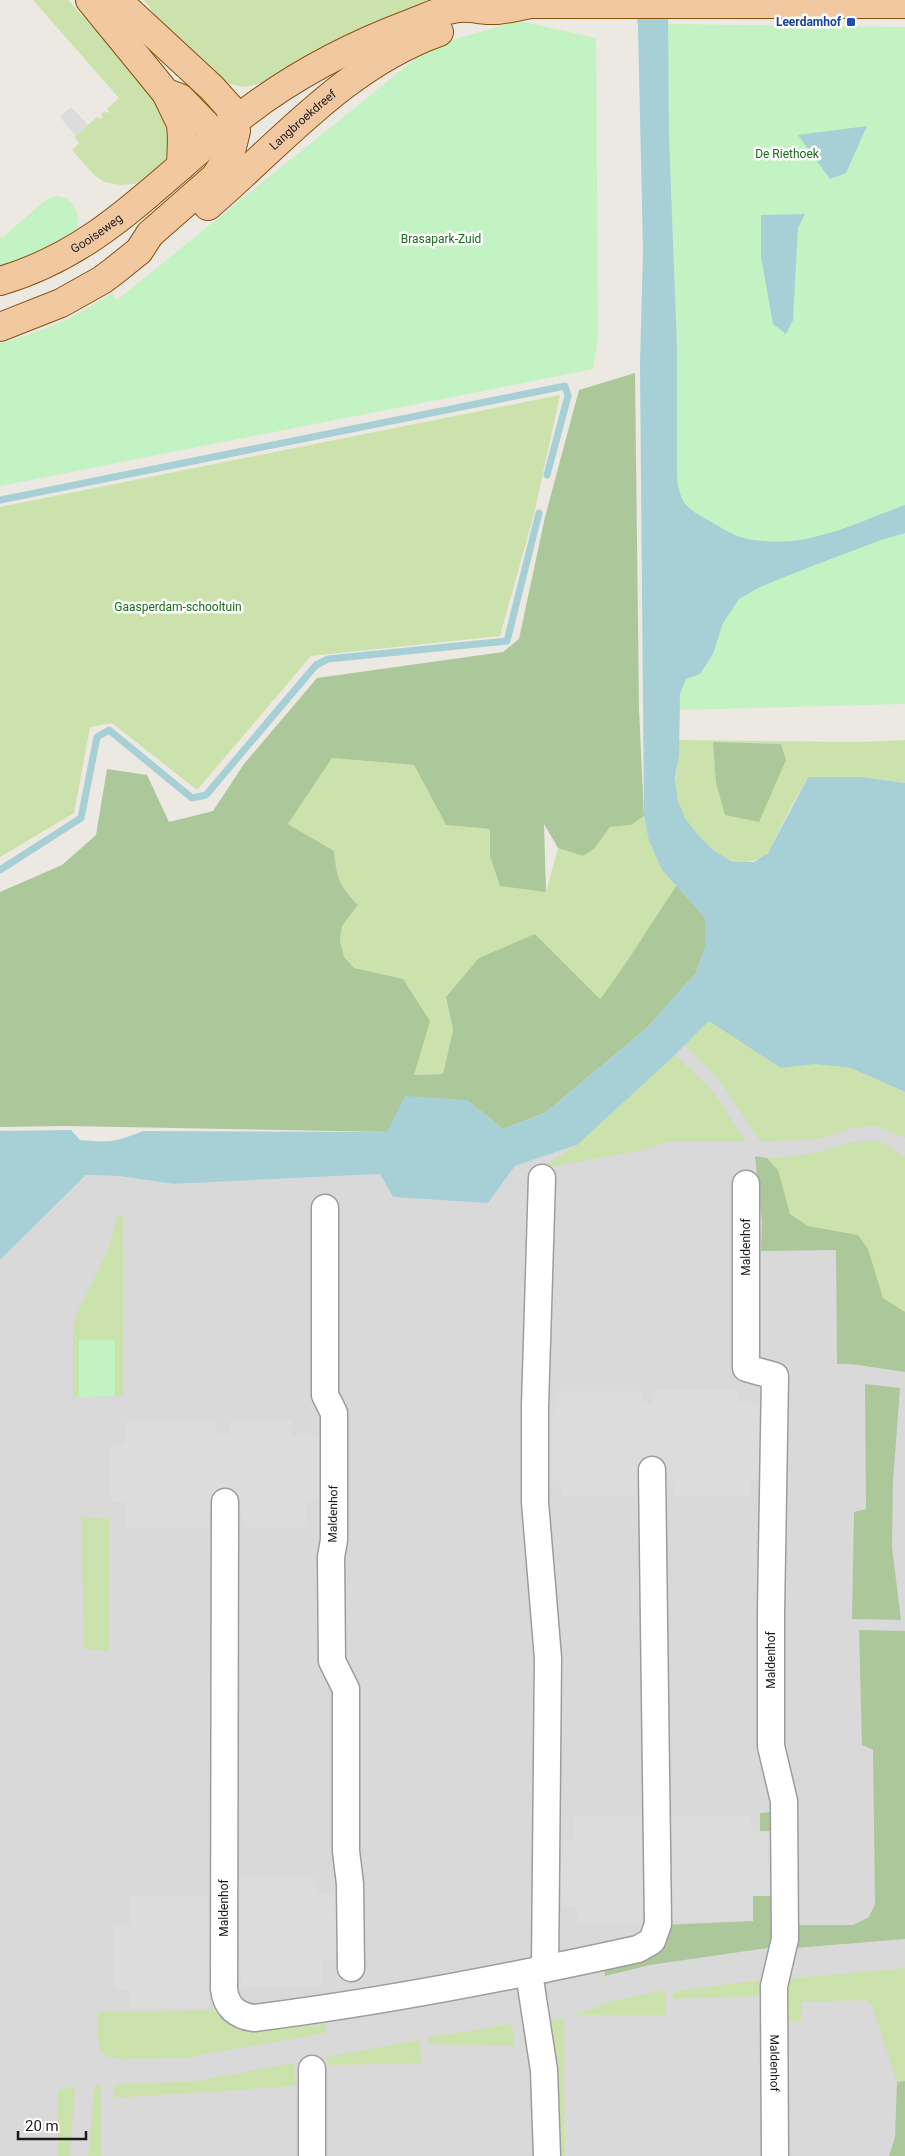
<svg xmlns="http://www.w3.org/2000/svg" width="905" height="2156" viewBox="0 0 905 2156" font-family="Roboto,sans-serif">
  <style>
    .residential { fill: #dad9d9 }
    .grass { fill: #cce2ac }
    .forest { fill: #acc89b }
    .park { fill: #c3f3c2 }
    .parking { fill: #dcdcdc }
    .water { fill: #a6d0d6 }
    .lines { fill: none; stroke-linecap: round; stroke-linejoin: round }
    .stream { stroke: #a6d0d6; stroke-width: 7 }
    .minor-casing { stroke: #9d9d9d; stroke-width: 29 }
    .major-casing { stroke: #86530e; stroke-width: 30 }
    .minor { stroke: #fff; stroke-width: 26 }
    .major { stroke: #f2c8a1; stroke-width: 28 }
    .transit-dot { fill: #1a4fb4; stroke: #fff; stroke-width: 2 }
    .labels { text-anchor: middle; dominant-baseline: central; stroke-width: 5; stroke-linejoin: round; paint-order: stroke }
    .transit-label { font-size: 12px; font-weight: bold; fill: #164399; stroke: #fff; text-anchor: end }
    .street-label { font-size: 12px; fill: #1c1c1c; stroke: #fff }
    .park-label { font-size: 12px; fill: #166e15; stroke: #fff }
  </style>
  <rect width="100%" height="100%" fill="#ece8e2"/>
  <polygon class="residential" points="709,1021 905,1092 905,2156 0,2156 0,1260 86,1175 118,1176 173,1184 380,1174 488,1203 515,1166 577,1145 675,1055"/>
  <g class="grass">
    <polygon points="33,0 68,0 147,87 169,118 168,153 164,162 157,171 135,184 121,185 104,182 94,175 72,150 79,143 75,138 76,136 97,117 100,119 103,117 101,114 104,111 107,113 109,112 107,109 119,98"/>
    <polygon points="144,0 452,0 267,82 245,87 224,83 171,36"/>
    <polygon points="560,395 534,514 500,636 311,656 197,790 112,723 90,727 74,813 0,857 0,507"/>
    <path d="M 679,740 L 859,742 L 905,740 L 905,783 L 862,777 L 808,777 C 797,795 788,813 779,831 C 775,838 772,849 766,854 C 732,882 686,832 678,801 C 673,780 679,760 679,740 Z"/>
    <path d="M 332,758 L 414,765 L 446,825 L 490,829 L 490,856 L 546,892 L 558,848 L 583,856 L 595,848 L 610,827 L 631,825 L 644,816 C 650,846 655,863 677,885 C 651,923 628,962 600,999 L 535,934 L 446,997 L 453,1030 L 443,1074 L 413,1075 L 370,973 L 354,968 L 343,957 L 340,941 L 342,926 L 358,905 C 339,885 337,879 334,851 L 288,824 Z"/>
    <polygon points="709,1021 781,1068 815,1064 851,1068 905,1092 905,1138 875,1126 852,1128 819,1139 761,1142 720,1081 685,1045"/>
    <polygon points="675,1055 714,1093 746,1142 667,1142 639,1151 539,1169 577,1145"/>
    <path d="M 856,1141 L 879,1141 L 905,1157 L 905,1312 L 883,1298 L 858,1235 L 808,1226 L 790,1214 L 778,1170 L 767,1158 C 799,1158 827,1150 856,1141 Z"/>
    <polygon points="118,1214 123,1215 123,1396 115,1396 115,1340 79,1340 79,1397 73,1397 73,1329 76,1315 108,1250"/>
    <polygon points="81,1517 109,1518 109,1651 84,1649"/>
    <polygon points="905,1968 905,2081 897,2082 872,2005 865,2000 801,2002 801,2021 786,2021 787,1979"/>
    <polygon points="760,1980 761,1996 672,1999 675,1991"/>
    <polygon points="665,1990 665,2015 575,2015 612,2001"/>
    <polygon points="221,2010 239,2027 272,2029 326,2024 326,2033 184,2058 120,2059 107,2057 101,2052 97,2038 98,2012"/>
    <polygon points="564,2018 565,2156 555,2156 547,2020"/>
    <polygon points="512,2024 515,2046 428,2044 429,2037"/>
    <polygon points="419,2040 422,2063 328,2065 326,2057"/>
    <polygon points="294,2063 296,2086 114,2098 114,2085 195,2081"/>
    <polygon points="95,2085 101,2085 101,2156 88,2156"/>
    <polygon points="75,2086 70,2156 58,2156 58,2090"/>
  </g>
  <g class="forest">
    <path d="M 635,373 L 639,709 L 644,816 L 631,825 L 610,827 L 595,848 L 583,856 L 558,848 L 544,824 L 546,892 L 500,886 L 490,856 L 490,829 L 446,825 L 414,765 L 332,758 L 288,824 L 334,851 C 337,879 339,885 358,905 L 342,926 L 340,941 L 344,957 L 354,968 L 403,979 L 430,1021 L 414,1075 L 443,1074 L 453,1030 L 446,997 L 479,958 L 535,934 L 600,999 C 628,962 651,923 677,885 L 705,918 L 705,948 L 696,973 L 647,1028 L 545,1113 L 503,1129 L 467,1100 L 388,1132 L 67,1126 L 0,1127 L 0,892 L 62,865 L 96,835 L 107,769 L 147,775 L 169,822 L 213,811 L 244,764 L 317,678 L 503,652 L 519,639 L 545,517 L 579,390 Z"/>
    <polygon points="713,742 781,744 786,760 759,822 725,815 716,783"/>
    <polygon points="755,1156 767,1158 778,1170 790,1214 808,1226 858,1235 868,1249 883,1298 905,1312 905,1372 851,1364 837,1364 836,1250 761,1251 762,1222"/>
    <polygon points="865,1384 900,1388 893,1481 892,1547 901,1620 852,1619 854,1512 866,1509"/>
    <polygon points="859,1630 905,1631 905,1939 795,1948 795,1925 853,1925 869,1917 875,1904 873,1750 862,1745"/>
    <polygon points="774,1812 777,1829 760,1833 760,1813"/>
    <polygon points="753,1896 775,1896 774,1947 650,1965 605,1976 603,1962 662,1925 753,1921"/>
    <polygon points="905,2081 905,2156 889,2156 895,2137 897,2082"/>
  </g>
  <g class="park">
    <path d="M 519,21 L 596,38 L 598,337 L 593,369 L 0,486 L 0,343 C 40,333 79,316 112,293 L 117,300 L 431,46 Z"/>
    <polygon points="668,24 905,27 905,704 680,710 683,503 678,491 677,475 677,345 669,136"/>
    <path d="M 58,196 C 76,199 83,219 74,234 C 52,247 26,262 0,265 L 0,236 L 2,238 L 47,199 Z"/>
    <polygon points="79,1340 115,1340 115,1396 79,1397"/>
  </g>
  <g class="parking">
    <polygon points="71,107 88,125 76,136 60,117"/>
    <polygon points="653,1390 737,1390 737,1403 762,1403 762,1480 749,1480 749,1496 674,1496 673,1481 637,1482 637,1496 561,1497 561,1481 543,1481 543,1415 556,1414 556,1391 642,1391 642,1403 652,1404"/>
    <polygon points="125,1421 216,1421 216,1435 229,1435 229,1421 292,1421 292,1435 322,1435 322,1501 307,1501 307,1527 243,1527 242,1512 209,1512 209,1527 126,1527 126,1502 111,1502 110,1445 125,1444"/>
    <polygon points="642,1815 642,1830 668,1830 668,1816 751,1815 751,1831 768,1831 769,1895 753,1896 753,1921 671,1921 670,1906 643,1906 643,1921 577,1922 577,1906 560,1906 560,1840 575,1840 575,1816"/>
    <polygon points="316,1878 316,1894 337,1894 337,1959 323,1959 323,1986 241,1986 241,1971 237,1971 237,1989 210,1989 209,2007 130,2007 130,1990 115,1990 115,1925 130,1925 130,1896 209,1896 209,1911 216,1911 233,1879"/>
  </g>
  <g class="water">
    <path d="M 634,0 L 668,0 L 669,136 L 677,345 L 677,475 C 679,505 688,509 713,523 C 721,527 730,534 740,537 C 800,553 850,525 905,505 L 905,533 L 881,540 L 807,568 L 760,587 L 739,599 L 723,623 L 713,654 L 700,674 L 686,679 L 680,694 L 679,755 L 675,778 L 678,801 L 685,818 L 697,834 L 713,850 L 731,861 L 741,862 L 754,862 L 768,853 L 808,777 L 862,777 L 905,783 L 905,1092 L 851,1068 L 815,1064 L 781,1068 L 709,1021 L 675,1055 L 577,1145 L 515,1166 L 488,1203 L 393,1197 L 380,1174 L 173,1184 L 119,1176 L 86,1175 L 0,1260 L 0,1131 L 71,1130 L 80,1140 C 109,1143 116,1142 143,1131 L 387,1132 L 405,1096 L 467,1100 L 503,1129 L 545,1113 L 647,1028 L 696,973 L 705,948 L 705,918 L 662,870 L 649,841 L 644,816 L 640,364 L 643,251 L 638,26 Z"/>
    <polygon points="867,126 846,173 830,179 798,135"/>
    <polygon points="805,214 798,228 793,320 786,334 773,324 761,257 761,215"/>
  </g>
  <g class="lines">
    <g class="stream">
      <polyline points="0,500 565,386 568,396 547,475"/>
      <polyline points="0,870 81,818 97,737 109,730 192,798 206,795 316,665 328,659 507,641 539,513"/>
    </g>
    <defs>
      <g id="minor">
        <polyline points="542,1178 535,1406 535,1502 548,1658 545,1969"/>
        <path id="s1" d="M 746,1184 L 746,1368 L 775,1376 L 771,1612 L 771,1746 L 784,1801 L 785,1939 L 774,1986 L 775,2156"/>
        <polyline points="325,1208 325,1395 334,1413 334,1540 331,1557 332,1661 346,1689 346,1851 350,1884 351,1968"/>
        <path d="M 225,1502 L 224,1989 C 226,2007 237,2016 254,2018 C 383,2002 511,1977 638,1949 L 652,1941 L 658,1924 L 652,1470"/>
        <polyline points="529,1973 544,2070 547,2156"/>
        <polyline points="312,2069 312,2156"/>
      </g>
      <g id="major">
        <polyline points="90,0 166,93 180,98 217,136 231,145"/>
        <polyline points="166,93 181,124 182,138 181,166"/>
        <path id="s2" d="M 208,206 C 281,143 346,65 439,32"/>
        <path id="s3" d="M 0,281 C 100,252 156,182 235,121 C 286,80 348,47 409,24 C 425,18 443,9 460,8 C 472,7 485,11 497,10 C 508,9 520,6 531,4 L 905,4"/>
        <polyline points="0,327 61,303 102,280 114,271 139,251 150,234 215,177 230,155 236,131 230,108 212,88 117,0"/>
      </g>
    </defs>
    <use href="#minor" class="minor-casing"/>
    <use href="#major" class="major-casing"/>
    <use href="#minor" class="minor"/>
    <use href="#major" class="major"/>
  </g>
  <rect class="transit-dot" x="846" y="17" width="10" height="10" rx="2.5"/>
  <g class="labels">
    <g class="transit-label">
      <text x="841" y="22">Leerdamhof</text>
    </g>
    <g class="street-label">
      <text stroke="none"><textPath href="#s2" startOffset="128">Langbroekdreef</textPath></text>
      <text stroke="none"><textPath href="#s3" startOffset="108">Gooiseweg</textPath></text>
      <text transform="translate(746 1247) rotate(-90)">Maldenhof</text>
      <text transform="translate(333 1514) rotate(-89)">Maldenhof</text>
      <text transform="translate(771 1660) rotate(-90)">Maldenhof</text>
      <text transform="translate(224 1908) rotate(-90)">Maldenhof</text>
      <text stroke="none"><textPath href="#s1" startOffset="904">Maldenhof</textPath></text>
    </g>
    <g class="park-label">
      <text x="787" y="154">De Riethoek</text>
      <text x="441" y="239">Brasapark-Zuid</text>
      <text x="178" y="607">Gaasperdam-schooltuin</text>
    </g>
  </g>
  <path d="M18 2131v8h68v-8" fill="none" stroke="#1c1c1c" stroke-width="2.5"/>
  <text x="25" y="2131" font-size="15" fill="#1c1c1c" stroke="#ffffff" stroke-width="4" paint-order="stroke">20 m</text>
</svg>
